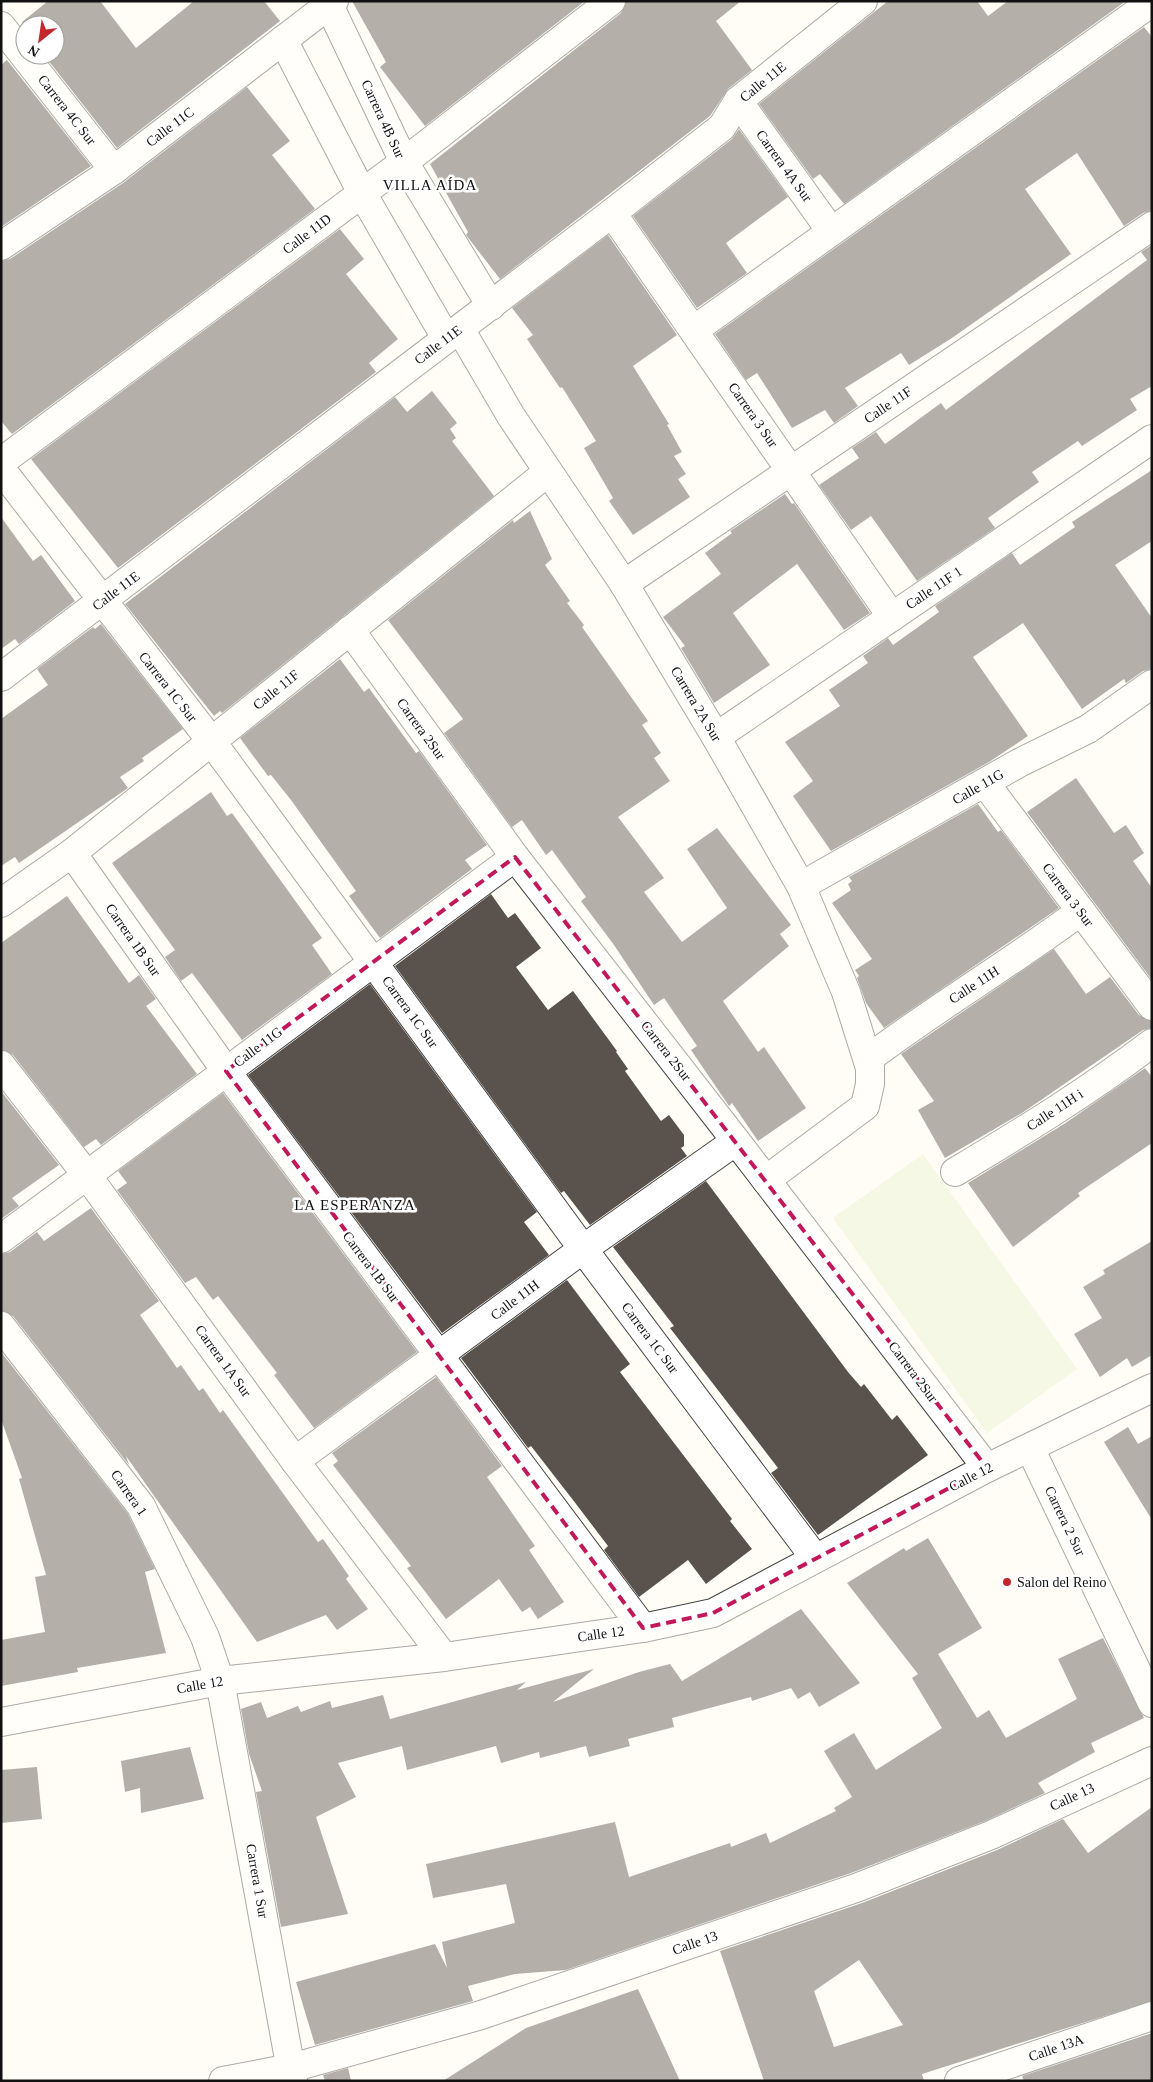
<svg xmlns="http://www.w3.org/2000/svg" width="1153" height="2082" viewBox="0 0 1153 2082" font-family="'Times New Roman',serif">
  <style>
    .pitch { fill: #e6f2cf }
    .building { fill: #5a524d; fill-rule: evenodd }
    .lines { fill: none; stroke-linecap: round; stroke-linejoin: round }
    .minor-casing { stroke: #444; stroke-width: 30 }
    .minor { stroke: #fff; stroke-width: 28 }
    .marked { fill: none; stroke: #c2185b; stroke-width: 4; stroke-dasharray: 10 6; stroke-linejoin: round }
    .poi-dot { fill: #c4262e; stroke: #fff; stroke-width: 2 }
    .labels { text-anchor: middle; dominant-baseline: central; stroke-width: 5; stroke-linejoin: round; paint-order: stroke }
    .street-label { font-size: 14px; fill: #111; stroke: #fff }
    .poi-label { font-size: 14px; fill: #111; stroke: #fff; text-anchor: start }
    .neighbourhood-label { font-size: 15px; letter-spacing: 1px; fill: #111; stroke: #fff }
  </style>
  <rect width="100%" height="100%" fill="#fffdf5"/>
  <polygon class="pitch" points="923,1154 1077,1369 987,1433 833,1218"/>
  <g class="building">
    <polygon points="48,1 100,1 136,48 194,1 264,1 280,21 117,148 44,55 55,55 55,25 25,26 22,22"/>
    <polygon points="352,1 585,1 425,126 380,67 386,62"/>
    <polygon points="626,1 741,1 716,21 752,70 728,89 710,116 500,279 466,235 468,232 430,164 621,13"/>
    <polygon points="888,1 977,1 988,16 1008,1 1126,1 844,204 820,174 813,179 759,104"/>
    <polygon points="1144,27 1152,37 1152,211 1143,213 1124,226 1077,153 1025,189 1071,254 952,338 909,365 901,353 845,388 858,406 834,423 825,410 792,428 757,373 746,380 715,334"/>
    <polygon points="7,60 91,166 1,227 1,65"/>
    <polygon points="247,87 290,141 272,155 315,209 12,434 1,421 1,261 10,259 123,183"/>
    <polygon points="739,129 788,197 726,243 747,273 697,308 633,216 732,139"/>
    <polygon points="340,229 364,259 346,274 398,339 369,363 376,372 118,568 31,459"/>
    <polygon points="608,235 677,335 633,366 669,424 667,425 682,452 674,456 686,474 678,479 690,497 633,535 609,501 613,498 584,448 596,441 562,387 560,388 527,339 533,335 512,308"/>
    <polygon points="1152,245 1152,386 1130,399 1137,410 1082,446 1078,441 1032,472 1039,482 988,518 995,528 917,581 871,516 851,530 819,485 859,458 852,448 876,432 885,444 941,403 946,410 1147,260 1141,252"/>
    <polygon points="432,391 457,423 450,429 456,438 452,441 494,496 222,713 220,711 214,716 125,604 395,397 407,412"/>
    <polygon points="1152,470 1152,541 1115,565 1152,618 1152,669 1143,671 1126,683 1124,679 1082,709 1023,623 973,657 1028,736 989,762 831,851 793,796 813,781 785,742 840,706 829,690 868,663 863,656 888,638 893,645 939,612 935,606 1012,553 1020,565 1075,527 1072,522"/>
    <polygon points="785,494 792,504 794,503 870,613 844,630 797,564 733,613 770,665 714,703 681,648 685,646 663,617 721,574 705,553 732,533 730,531"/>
    <polygon points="530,511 552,559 545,565 570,601 567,603 584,625 582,627 648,721 642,725 661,753 654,758 670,781 618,817 664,878 644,892 682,942 727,908 687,849 717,828 791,925 780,934 789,946 723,1001 758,1052 764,1047 806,1108 758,1141 732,1103 729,1106 691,1050 697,1046 664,998 654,1005 614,945 581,901 586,897 552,850 546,855 522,820 512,827 444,733 463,719 388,620 513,520 514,523"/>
    <polygon points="1,517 33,561 41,555 75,601 19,644 15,639 1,649"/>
    <polygon points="101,624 183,729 142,758 144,761 120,777 128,788 19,863 15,857 1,866 1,719 48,685 37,669 93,627 95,629"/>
    <polygon points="340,659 364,692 369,688 416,753 419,751 487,845 465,860 472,869 380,938 349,896 356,891 291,800 271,775 268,776 240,738"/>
    <polygon points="1076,778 1114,833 1126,825 1144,853 1133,861 1152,888 1152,980 1027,812"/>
    <polygon points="211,792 227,816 232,813 322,938 312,945 332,974 242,1040 192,973 181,981 165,957 175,950 112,863"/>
    <polygon points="978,804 998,832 1001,830 1059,908 884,1028 866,1003 857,978 859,976 855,970 872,959 832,903 851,890 848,884 852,881 849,877"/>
    <polygon points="491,894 508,918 515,913 541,948 516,967 548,1010 573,991 617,1051 616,1052 628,1069 625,1071 661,1121 669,1115 684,1135 684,1146 681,1148 687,1156 590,1225 564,1191 561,1193 395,966"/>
    <polygon points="67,896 129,983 139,975 156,999 146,1006 197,1074 101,1145 96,1139 84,1147 13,1055 1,1050 1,943"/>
    <polygon points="1054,949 1086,994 1110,977 1139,1015 1152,1021 1152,1028 1143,1030 1022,1113 945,1158 918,1110 934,1101 901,1054"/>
    <polygon points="370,984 537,1212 524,1222 549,1255 442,1333 248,1075"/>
    <polygon points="1145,1068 1152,1077 1152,1143 1078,1193 1080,1196 1013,1247 968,1183 1064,1124"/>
    <polygon points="1,1091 59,1165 12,1198 19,1206 1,1219"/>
    <polygon points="223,1093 417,1352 314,1428 274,1375 277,1373 218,1296 213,1300 196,1277 185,1283 117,1190 127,1183 118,1171"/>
    <polygon points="706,1181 848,1372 861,1387 864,1384 892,1420 897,1415 928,1455 818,1535 771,1473 778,1468 670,1328 674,1326 613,1247"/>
    <polygon points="91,1208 159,1301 140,1315 177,1368 181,1365 199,1391 203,1388 220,1413 223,1410 318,1542 323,1539 349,1576 346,1579 368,1609 337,1630 326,1615 257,1642 126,1456 129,1465 13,1316 1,1311 1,1254 10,1252 37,1232 44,1241"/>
    <polygon points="1152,1241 1152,1355 1132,1367 1127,1358 1100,1377 1074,1334 1102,1318 1083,1287 1105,1274 1103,1270"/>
    <polygon points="567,1280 630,1364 620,1372 732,1519 730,1521 752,1549 706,1584 688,1560 639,1597 604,1550 608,1546 573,1500 531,1446 528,1448 461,1358"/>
    <polygon points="1,1352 128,1514 155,1569 145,1572 166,1653 77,1668 78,1672 1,1686 1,1640 45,1632 35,1577 46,1575 19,1479 22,1478 1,1419"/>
    <polygon points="436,1377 502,1466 487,1477 535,1546 529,1550 564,1602 538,1619 530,1607 522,1612 499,1579 446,1619 407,1568 411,1566 333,1465 338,1461 332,1453"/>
    <polygon points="1128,1427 1138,1444 1152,1436 1152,1520 1104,1442"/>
    <polygon points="928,1538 982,1628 938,1654 977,1718 989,1710 1006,1738 1077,1699 1058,1659 1103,1638 1144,1718 1091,1743 1095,1752 1038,1783 1045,1793 985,1821 851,1873 566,1970 515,1974 468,1986 473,2001 315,2045 296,1982 435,1944 447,1968 442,1942 515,1923 506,1884 433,1898 426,1864 615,1822 629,1877 730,1843 731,1847 766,1833 770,1843 836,1811 834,1808 852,1797 824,1751 854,1733 876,1770 942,1728 912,1678 918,1674 847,1583 904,1548 906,1551"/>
    <polygon points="801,1609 860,1683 819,1707 810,1692 798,1699 791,1688 752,1701 751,1697 672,1718 674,1727 628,1739 630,1746 589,1757 586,1746 540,1758 539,1752 501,1763 496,1746 407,1770 402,1746 338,1763 356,1797 316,1817 348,1914 281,1927 256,1792 262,1791 249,1754 241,1709 261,1702 267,1718 298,1706 301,1712 330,1701 332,1708 383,1695 390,1719 526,1682 517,1690 594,1669 553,1702 639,1672 670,1664 682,1681"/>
    <polygon points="190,1747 204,1799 141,1813 140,1788 125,1792 121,1761"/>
    <polygon points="37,1767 42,1819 1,1823 1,1770"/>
    <path d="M 1152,1807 L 1152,2001 L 922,2074 L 924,2081 L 764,2081 L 720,1951 L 862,1903 L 997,1850 L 1063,1819 L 1088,1853 ZM 859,1960 L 903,2025 L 834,2047 L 814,1991 Z"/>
    <polygon points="638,1989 680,2081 443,2081 526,2028"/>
    <polygon points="1152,2033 1152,2081 1024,2081 1022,2076"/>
    <polygon points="348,2068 351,2081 325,2081 323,2075"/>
  </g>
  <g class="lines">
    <defs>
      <g id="minor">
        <polyline points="329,5 404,162 491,306"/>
        <polyline points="1,26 114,170"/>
        <polyline points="283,40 362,193 446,338"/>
        <polyline points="738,101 831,231"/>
        <polyline points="612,213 892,617"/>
        <polyline points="1,246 114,170 334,1"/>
        <polyline points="460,329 511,416 624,584 716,737 801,886 846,992 870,1068 870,1084 865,1106 766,1180"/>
        <polyline points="694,330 1152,2"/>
        <polyline points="1,462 404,162 611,1"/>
        <polyline points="1,469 212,742 583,1249 815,1558"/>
        <polyline points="624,584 1152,226"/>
        <polyline points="350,630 515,857 736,1141 987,1468"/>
        <polyline points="1,677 612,213 722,127 738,101 863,1"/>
        <polyline points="716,737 1152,439"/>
        <polyline points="985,783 1152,1006"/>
        <polyline points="72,853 226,1071 643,1628"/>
        <polyline points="801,886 1019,763 1088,729 1152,684"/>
        <polyline points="1,903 72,853 548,472"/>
        <path d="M 868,1059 C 937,1007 1011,963 1081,911"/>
        <polyline points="1,1065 86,1174 295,1461 444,1657"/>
        <path d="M 955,1172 C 1022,1132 1089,1091 1152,1043"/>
        <polyline points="1,1239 515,857"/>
        <polyline points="1,1326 141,1506 205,1637 220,1681 293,2081"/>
        <polyline points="1030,1448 1152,1703"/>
        <polyline points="295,1461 583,1249 736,1141"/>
        <polyline points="1,1722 220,1681 444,1657 643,1628 713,1613 987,1468 1152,1388"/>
        <polyline points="223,2081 291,2068 478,2016 856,1888 991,1835 1152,1761"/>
        <polyline points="959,2081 1152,2016"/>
      </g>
    </defs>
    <use href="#minor" class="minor-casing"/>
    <use href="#minor" class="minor"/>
  </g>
  <path d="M0 0H1153V2082H0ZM 515,857 L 987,1468 L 713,1613 L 643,1628 L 226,1071 Z" fill="#fffdf5" fill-opacity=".55" fill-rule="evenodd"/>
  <path class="marked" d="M 515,857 L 987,1468 L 713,1613 L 643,1628 L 226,1071 Z"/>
  <circle class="poi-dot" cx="1007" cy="1582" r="5"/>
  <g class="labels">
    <g class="street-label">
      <text transform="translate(763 82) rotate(-39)">Calle 11E</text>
      <text transform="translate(67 110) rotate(52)">Carrera 4C Sur</text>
      <text transform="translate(383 119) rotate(65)">Carrera 4B Sur</text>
      <text transform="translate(170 127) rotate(-37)">Calle 11C</text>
      <text transform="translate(784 166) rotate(54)">Carrera 4A Sur</text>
      <text transform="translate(307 234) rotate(-37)">Calle 11D</text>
      <text transform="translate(438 345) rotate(-37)">Calle 11E</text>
      <text transform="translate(888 405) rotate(-34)">Calle 11F</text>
      <text transform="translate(753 415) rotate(55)">Carrera 3 Sur</text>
      <text transform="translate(934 588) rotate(-34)">Calle 11F 1</text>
      <text transform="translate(116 591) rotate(-37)">Calle 11E</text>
      <text transform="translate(168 687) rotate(52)">Carrera 1C Sur</text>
      <text transform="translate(276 690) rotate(-39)">Calle 11F</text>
      <text transform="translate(696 704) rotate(59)">Carrera 2A Sur</text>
      <text transform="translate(421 729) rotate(54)">Carrera 2Sur</text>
      <text transform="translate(978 787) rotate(-30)">Calle 11G</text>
      <text transform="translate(1068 895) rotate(53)">Carrera 3 Sur</text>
      <text transform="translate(133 940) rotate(55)">Carrera 1B Sur</text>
      <text transform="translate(974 985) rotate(-33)">Calle 11H</text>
      <text transform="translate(410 1012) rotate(54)">Carrera 1C Sur</text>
      <text transform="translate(258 1047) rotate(-37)">Calle 11G</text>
      <text transform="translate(666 1051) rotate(52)">Carrera 2Sur</text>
      <text transform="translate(1055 1110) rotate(-33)">Calle 11H i</text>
      <text transform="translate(371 1267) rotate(53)">Carrera 1B Sur</text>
      <text transform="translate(515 1300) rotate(-37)">Calle 11H</text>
      <text transform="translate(650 1338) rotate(53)">Carrera 1C Sur</text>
      <text transform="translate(223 1361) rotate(54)">Carrera 1A Sur</text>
      <text transform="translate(913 1372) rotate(53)">Carrera 2Sur</text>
      <text transform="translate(971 1477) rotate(-27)">Calle 12</text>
      <text transform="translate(129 1493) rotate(55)">Carrera 1</text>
      <text transform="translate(1065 1521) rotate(64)">Carrera 2 Sur</text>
      <text transform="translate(601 1634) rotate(-8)">Calle 12</text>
      <text transform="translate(200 1685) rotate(-10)">Calle 12</text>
      <text transform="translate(1072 1797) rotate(-25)">Calle 13</text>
      <text transform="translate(257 1881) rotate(80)">Carrera 1 Sur</text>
      <text transform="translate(695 1943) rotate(-19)">Calle 13</text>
      <text transform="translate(1056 2048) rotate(-19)">Calle 13A</text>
    </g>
    <g class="poi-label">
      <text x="1017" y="1582">Salon del Reino</text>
    </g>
    <g class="neighbourhood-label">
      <text x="430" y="185">VILLA AÍDA</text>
      <text x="355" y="1205">LA ESPERANZA</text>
    </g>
  </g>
  <rect width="1153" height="2082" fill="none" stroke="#111111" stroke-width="5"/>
  <g transform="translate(40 40) rotate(210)"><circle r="24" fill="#ffffff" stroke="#a0a0a0"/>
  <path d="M0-4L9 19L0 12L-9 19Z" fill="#c4262e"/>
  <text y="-8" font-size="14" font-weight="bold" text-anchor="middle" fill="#111111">N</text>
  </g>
</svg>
